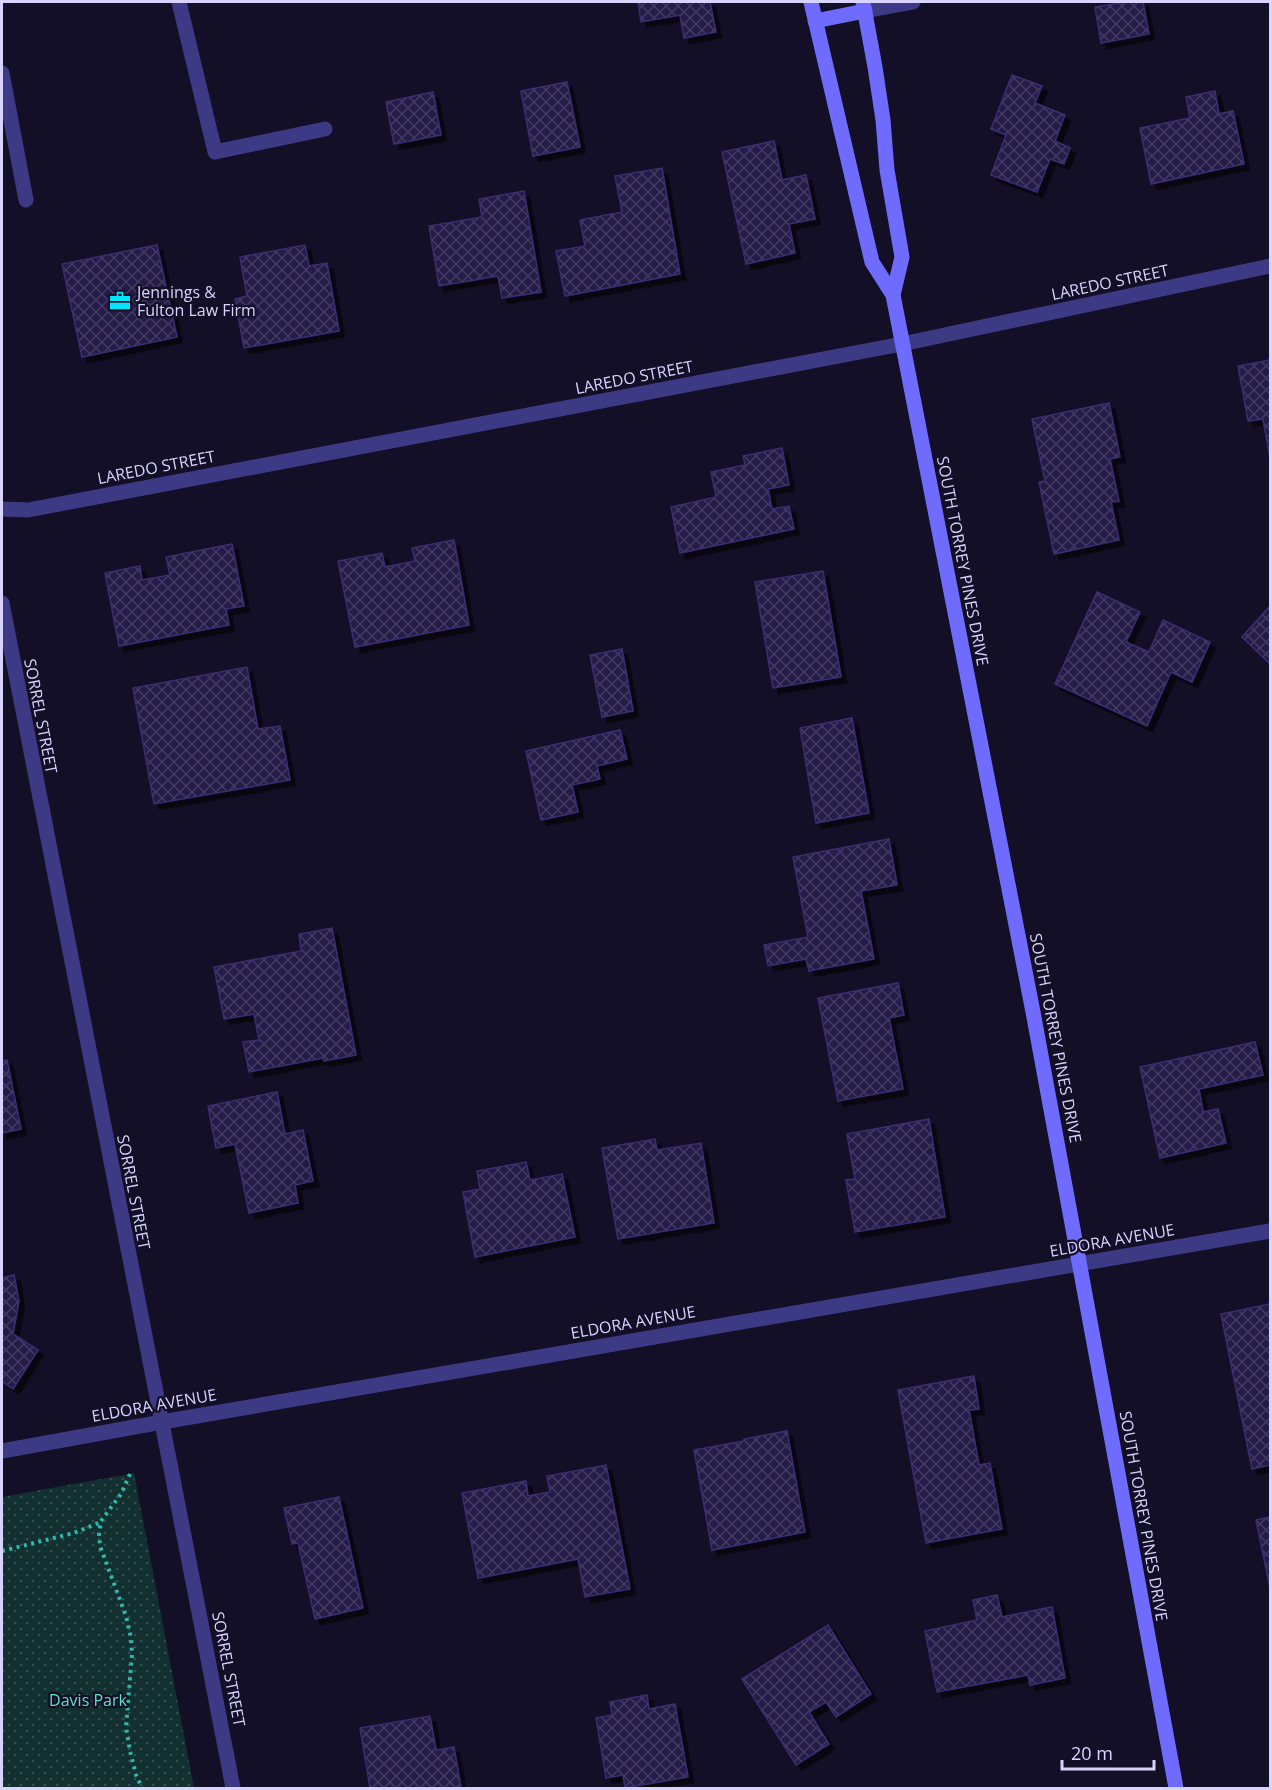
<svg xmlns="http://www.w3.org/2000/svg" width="1272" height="1790" viewBox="0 0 1272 1790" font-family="'Open Sans',sans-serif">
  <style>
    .park { fill: url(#park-dots) }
    .building { fill: url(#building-cross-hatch); stroke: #3b2d73; stroke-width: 1.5; filter: url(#shadow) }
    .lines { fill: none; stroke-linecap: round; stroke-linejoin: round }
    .path { stroke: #2fb8b0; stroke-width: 4; stroke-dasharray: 3 4.5; stroke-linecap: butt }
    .lane { stroke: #3d3a85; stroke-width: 15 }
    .street { stroke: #3d3a85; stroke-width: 15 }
    .secondary { stroke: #6f6bff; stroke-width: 15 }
    .labels { text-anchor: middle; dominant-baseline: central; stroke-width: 4.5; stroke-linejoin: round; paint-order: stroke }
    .street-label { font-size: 16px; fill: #d9d4ff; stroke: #130f26 }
    .poi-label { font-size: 16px; fill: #d9d4ff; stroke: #130f26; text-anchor: start }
    .park-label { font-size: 16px; fill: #5fe0c0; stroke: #130f26 }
  </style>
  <defs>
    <pattern id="park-dots" width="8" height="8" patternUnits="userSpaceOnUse" patternTransform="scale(1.5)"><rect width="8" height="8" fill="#12302f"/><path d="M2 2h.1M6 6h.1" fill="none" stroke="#344d4e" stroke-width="1.8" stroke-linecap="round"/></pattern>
    <pattern id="building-cross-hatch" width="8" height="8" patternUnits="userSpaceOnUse" patternTransform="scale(1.5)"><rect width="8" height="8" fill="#241b47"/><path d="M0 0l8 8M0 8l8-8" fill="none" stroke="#433b63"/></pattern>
    <filter id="shadow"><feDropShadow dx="5.5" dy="5.5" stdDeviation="0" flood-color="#0009"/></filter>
  </defs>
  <rect width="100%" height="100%" fill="#130f26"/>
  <polygon class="park" points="134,1473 194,1788 2,1788 2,1497"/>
  <g class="building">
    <polygon points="638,2 710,2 716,32 684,38 680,15 641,22"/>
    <polygon points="1126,2 1143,2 1149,34 1101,43 1095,7"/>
    <polygon points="1012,75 1042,86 1035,103 1065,115 1055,141 1070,148 1064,164 1050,159 1037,192 991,175 1006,135 991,129"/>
    <polygon points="567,82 580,147 533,156 521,91"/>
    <polygon points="1215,91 1219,114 1233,111 1244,164 1151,184 1140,128 1190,118 1186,97"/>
    <polygon points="433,92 441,135 394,144 386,102"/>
    <polygon points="774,141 782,180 806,175 815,219 789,224 795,253 746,264 722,152"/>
    <polygon points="662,168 680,274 565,296 556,251 585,246 580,220 622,212 615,176"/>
    <polygon points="524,191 541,292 502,298 498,276 439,286 429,226 482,217 479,199"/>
    <polygon points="157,245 177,337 82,357 62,264"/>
    <polygon points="305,245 309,266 327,263 339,331 244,348 235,299 247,296 240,257"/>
    <polygon points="1270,360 1270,458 1263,419 1248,421 1238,366"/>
    <polygon points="1109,403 1120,457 1110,459 1119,501 1111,502 1119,540 1054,554 1039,482 1045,481 1032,419"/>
    <polygon points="782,448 789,485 768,489 772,509 789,506 794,529 680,553 671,507 716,497 711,472 745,465 743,456"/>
    <polygon points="454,540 469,625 355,647 338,561 382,553 385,567 415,561 412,548"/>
    <polygon points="232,544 244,606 226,609 229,625 119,646 105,573 140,566 142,580 170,575 166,557"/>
    <polygon points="823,571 841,677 773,688 755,582"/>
    <polygon points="1097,592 1140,612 1126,642 1149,652 1163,620 1210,642 1192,682 1171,672 1147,726 1055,684"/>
    <polygon points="1270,606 1270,664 1242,637"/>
    <polygon points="622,649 633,711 602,717 590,655"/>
    <polygon points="247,667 258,729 280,726 290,780 154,804 133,688"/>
    <polygon points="852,718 869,813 816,823 800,728"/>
    <polygon points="620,730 627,759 597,766 600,779 572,785 578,812 541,820 526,751"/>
    <polygon points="889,839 897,885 861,891 874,959 809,971 806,959 768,966 764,945 808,937 793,857"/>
    <polygon points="332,928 356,1055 324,1061 323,1058 249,1072 243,1042 259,1040 254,1014 224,1019 214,967 301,951 299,934"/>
    <polygon points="898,983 904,1015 889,1018 903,1089 838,1101 818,998"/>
    <polygon points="1255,1042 1263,1075 1199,1089 1203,1112 1218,1109 1226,1143 1160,1158 1140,1067"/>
    <polygon points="7,1060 21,1129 2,1133 2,1061"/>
    <polygon points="277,1092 285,1134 303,1130 313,1181 295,1185 298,1203 249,1213 235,1144 216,1148 208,1106"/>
    <polygon points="929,1119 945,1217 855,1232 846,1180 855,1179 847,1134"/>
    <polygon points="655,1139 657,1150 701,1143 714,1223 618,1239 602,1148"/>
    <polygon points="526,1162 530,1180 562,1174 575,1237 475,1257 463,1192 480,1189 477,1171"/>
    <polygon points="14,1275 19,1301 13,1334 38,1350 13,1389 2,1381 2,1278"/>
    <polygon points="1270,1304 1270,1465 1252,1469 1221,1314"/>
    <polygon points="974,1376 979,1409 969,1410 979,1465 990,1463 1002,1529 926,1543 898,1390"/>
    <polygon points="787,1431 805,1532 712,1550 694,1450 744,1441 744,1439"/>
    <polygon points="606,1465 630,1589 585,1597 578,1559 478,1578 462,1493 526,1481 528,1496 550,1492 547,1476"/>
    <polygon points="339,1497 363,1608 315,1619 298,1543 292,1544 284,1508"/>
    <polygon points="1270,1517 1270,1588 1256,1520"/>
    <polygon points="997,1595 1002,1617 1052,1607 1065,1678 1030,1685 1028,1675 937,1692 925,1631 977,1620 973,1600"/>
    <polygon points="828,1625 871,1694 836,1717 826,1702 809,1712 829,1744 796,1765 742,1679"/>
    <polygon points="647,1695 649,1709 675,1704 688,1777 625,1788 623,1775 606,1778 596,1718 612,1715 610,1702"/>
    <polygon points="430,1716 436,1750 454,1747 461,1788 370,1788 360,1728"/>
  </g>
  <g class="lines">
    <g class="path">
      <polyline points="130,1474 121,1494 101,1521 99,1533 100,1546 126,1616 131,1638 132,1655 126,1727 130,1751 136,1775 142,1788"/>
      <polyline points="2,1551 74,1533 101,1522"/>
    </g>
    <g class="lane">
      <polyline points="179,2 215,152 325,129"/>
      <polyline points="865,11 913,2"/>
      <polyline points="2,73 26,200"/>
    </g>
    <g class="street">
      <polyline points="2,509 28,510 902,344 1270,266"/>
      <path d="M 2,603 C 77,999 157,1393 233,1788"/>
      <polyline points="2,1451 162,1422 1270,1231"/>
    </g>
    <g class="secondary">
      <polyline points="811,2 872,262 893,295 1033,1012 1176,1788"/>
      <polyline points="863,2 875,67 883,120 887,170 902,257 893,295"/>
      <polyline points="815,21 865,11"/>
    </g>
  </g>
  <defs>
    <symbol id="office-bare" viewBox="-9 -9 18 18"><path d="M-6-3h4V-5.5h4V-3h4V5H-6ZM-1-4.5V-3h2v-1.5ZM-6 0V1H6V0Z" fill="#00e5ff" stroke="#130f26" stroke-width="2.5" paint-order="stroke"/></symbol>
  </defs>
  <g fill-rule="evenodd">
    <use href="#office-bare" x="105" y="286" width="30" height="30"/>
  </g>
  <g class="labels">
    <g class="street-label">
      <text transform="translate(1110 282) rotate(-12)">LAREDO STREET</text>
      <text transform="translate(634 377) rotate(-11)">LAREDO STREET</text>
      <text transform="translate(156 467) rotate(-11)">LAREDO STREET</text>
      <text transform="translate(963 561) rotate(79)">SOUTH TORREY PINES DRIVE</text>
      <text transform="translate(41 716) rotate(79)">SORREL STREET</text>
      <text transform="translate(1056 1038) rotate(79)">SOUTH TORREY PINES DRIVE</text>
      <text transform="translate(134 1192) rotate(79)">SORREL STREET</text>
      <text transform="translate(1112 1240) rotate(-10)">ELDORA AVENUE</text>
      <text transform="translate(633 1322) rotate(-10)">ELDORA AVENUE</text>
      <text transform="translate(154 1405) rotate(-10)">ELDORA AVENUE</text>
      <text transform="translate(1144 1516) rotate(80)">SOUTH TORREY PINES DRIVE</text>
      <text transform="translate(229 1669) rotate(79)">SORREL STREET</text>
    </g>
    <g class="poi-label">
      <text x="137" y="292">Jennings &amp;<tspan x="137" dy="18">Fulton Law Firm</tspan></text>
    </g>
    <g class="park-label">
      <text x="88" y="1700">Davis Park</text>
    </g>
  </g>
  <rect width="1272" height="1790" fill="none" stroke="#d9d4ff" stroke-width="6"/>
  <path d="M1062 1760v9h92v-9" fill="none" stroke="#d9d4ff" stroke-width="3"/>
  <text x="1071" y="1760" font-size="18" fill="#d9d4ff" stroke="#130f26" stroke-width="4.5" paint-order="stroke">20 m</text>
</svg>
